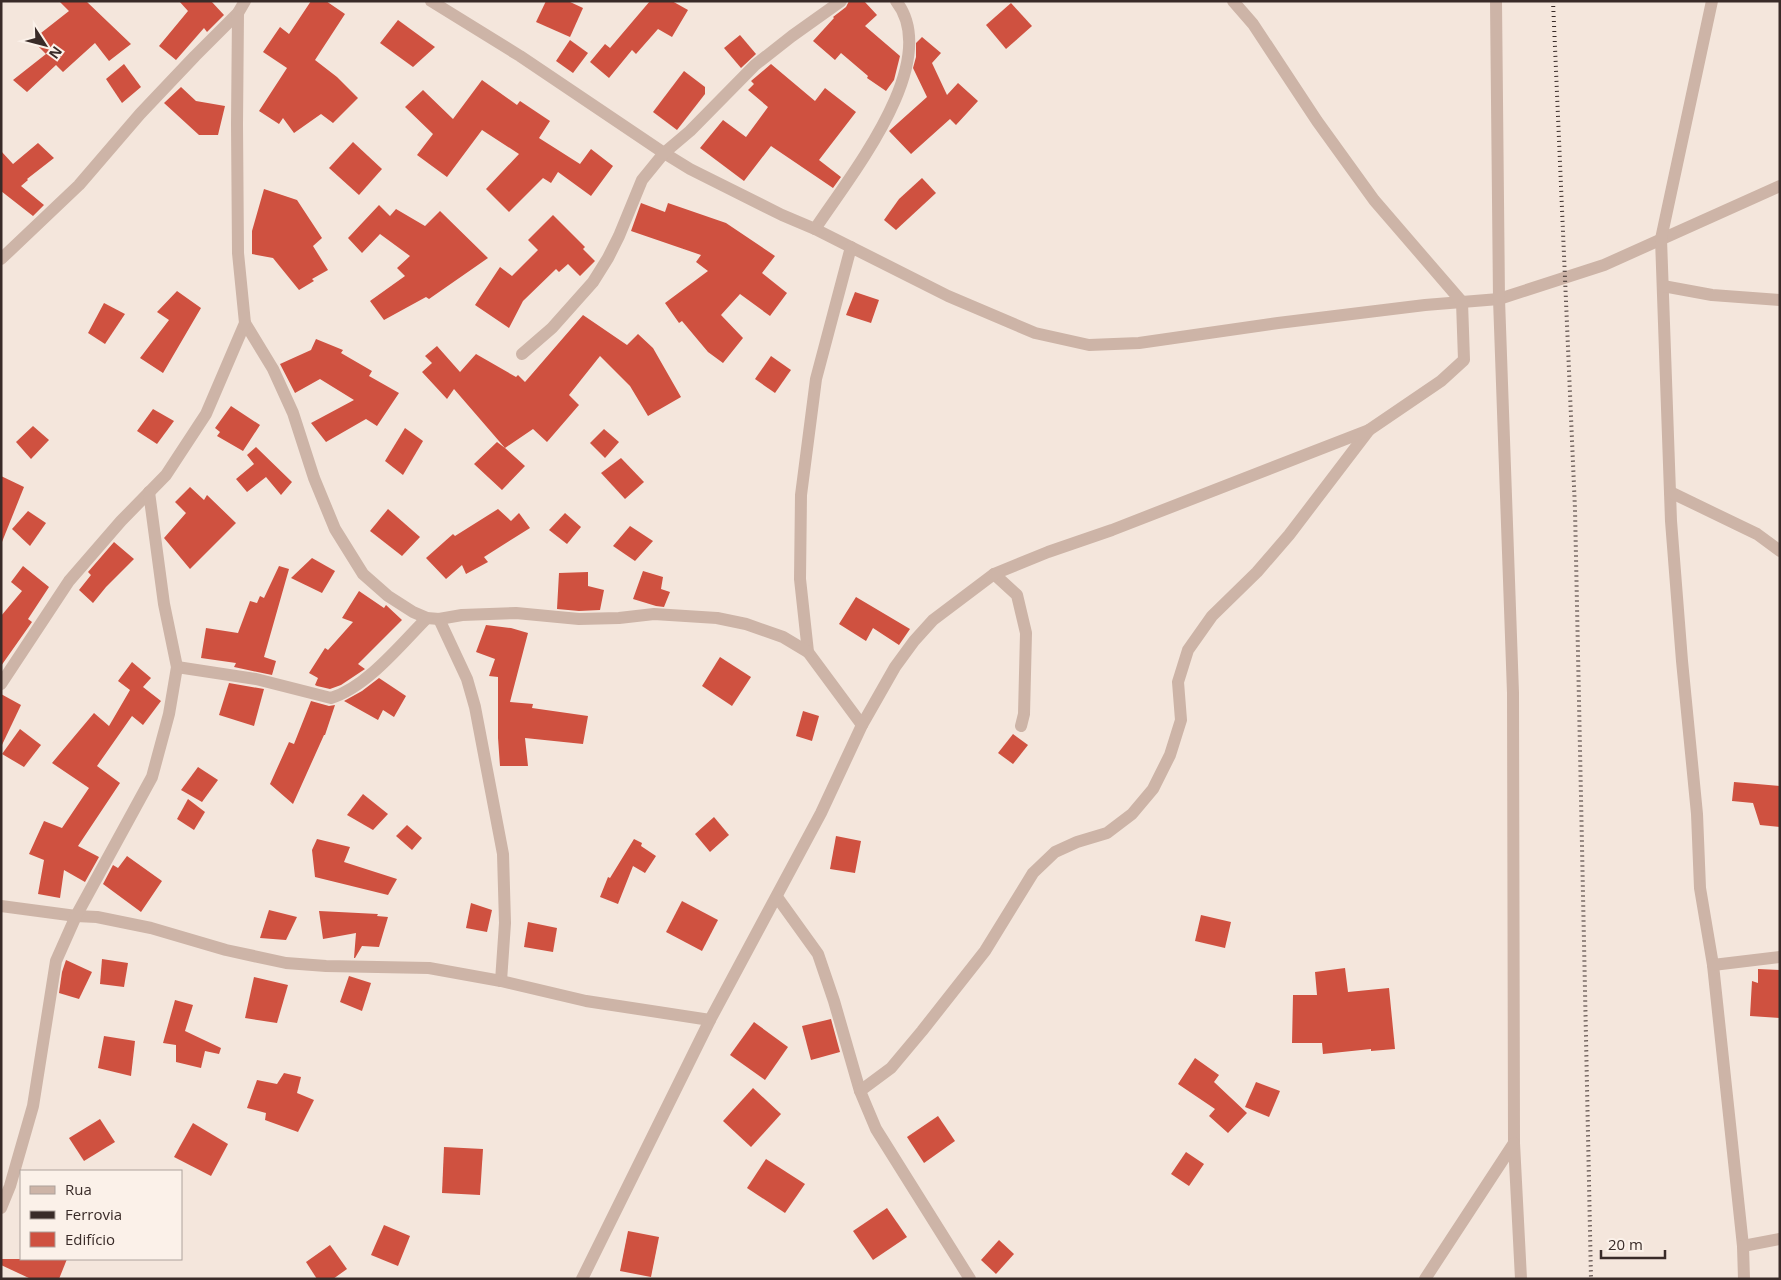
<svg xmlns="http://www.w3.org/2000/svg" width="1781" height="1280" viewBox="0 0 1781 1280" font-family="'Open Sans',sans-serif">
  <style>
    .building { fill: #cf5140 }
    .lines { fill: none; stroke-linecap: round; stroke-linejoin: round }
    .minor { stroke: #cdb4a7; stroke-width: 12 }
    .rail { stroke: #392b28; stroke-width: 4; stroke-dasharray: 1 4; stroke-linecap: butt }
  </style>
  <rect width="100%" height="100%" fill="#f4e6dc"/>
  <g class="building">
    <polygon points="59,1 86,1 131,44 109,61 95,43 63,72 56,65 27,92 13,80 46,54 32,40 69,11"/>
    <polygon points="179,1 211,1 224,15 207,32 204,28 176,60 159,46 188,11"/>
    <polygon points="311,1 326,1 345,14 315,60 337,77 358,98 333,123 321,114 294,133 283,118 279,124 259,111 287,68 263,52 280,27 289,34"/>
    <polygon points="546,1 568,1 583,8 570,37 536,22"/>
    <polygon points="650,1 672,1 688,10 672,37 658,29 636,54 632,50 609,78 590,62 605,44 610,48"/>
    <polygon points="849,1 864,1 877,15 865,26 900,56 894,80 886,91 867,78 868,76 841,53 835,60 813,41 834,18 833,17 846,7"/>
    <polygon points="1011,3 1032,26 1006,49 986,25"/>
    <polygon points="398,20 435,47 413,67 380,43"/>
    <polygon points="740,35 756,54 741,68 724,48"/>
    <polygon points="922,37 941,53 932,63 947,95 958,83 978,101 956,125 950,119 911,154 889,131 927,97 913,68 916,57 916,43"/>
    <polygon points="570,40 588,53 573,73 556,61"/>
    <polygon points="124,64 141,87 122,103 106,79"/>
    <polygon points="771,64 815,101 825,88 856,112 819,160 841,177 833,188 771,146 744,181 700,148 723,120 746,137 768,107 748,90 754,84 751,81"/>
    <polygon points="684,71 705,87 705,94 677,130 653,112"/>
    <polygon points="482,80 517,105 520,101 550,121 539,138 580,164 591,149 613,166 591,196 558,172 551,183 543,178 509,212 486,189 519,154 482,130 447,177 417,155 433,134 405,107 423,90 453,119"/>
    <polygon points="181,87 196,101 225,106 218,135 199,135 164,103"/>
    <polygon points="353,142 382,169 359,195 329,168"/>
    <polygon points="38,143 54,158 27,179 28,180 21,186 44,205 33,216 1,191 1,151 13,164"/>
    <polygon points="922,178 936,193 896,230 884,220 899,199"/>
    <polygon points="264,189 297,200 322,238 313,246 328,270 312,279 314,281 299,290 273,258 252,254 252,231"/>
    <polygon points="641,203 665,212 668,203 726,223 775,256 762,273 787,293 770,316 740,294 721,315 743,338 723,363 708,352 682,321 679,323 665,303 708,271 696,262 701,255 631,231"/>
    <polygon points="379,205 390,216 396,209 425,226 440,211 488,258 429,299 426,297 384,320 370,301 405,276 397,268 410,256 380,234 362,253 348,238"/>
    <polygon points="553,215 585,247 583,249 595,261 580,276 568,264 559,272 556,269 523,301 509,328 475,305 500,267 512,276 538,250 528,240"/>
    <polygon points="177,291 201,308 163,373 140,358 169,320 157,312"/>
    <polygon points="855,292 879,300 871,323 846,315"/>
    <polygon points="104,303 125,314 105,344 88,333"/>
    <polygon points="583,315 627,345 638,334 653,348 681,397 648,416 630,386 600,356 569,395 579,405 547,442 533,429 505,448 525,466 502,490 474,464 497,442 505,448 454,389 447,399 422,372 432,363 425,356 437,346 460,372 476,354 516,377 518,375 525,382"/>
    <polygon points="316,339 343,350 341,353 372,371 369,376 399,393 377,426 366,419 326,442 311,423 354,400 320,379 295,393 280,364 311,350"/>
    <polygon points="771,356 791,370 775,393 755,379"/>
    <polygon points="231,406 260,425 243,451 217,436 220,432 215,428"/>
    <polygon points="153,409 174,421 157,444 137,431"/>
    <polygon points="33,426 49,440 31,459 16,442"/>
    <polygon points="405,428 423,441 403,475 385,461"/>
    <polygon points="604,429 619,442 605,458 590,443"/>
    <polygon points="256,447 292,482 281,495 266,477 247,492 236,479 254,464 247,455"/>
    <polygon points="621,458 644,482 625,499 601,473"/>
    <polygon points="1,476 24,487 2,542 1,542"/>
    <polygon points="190,487 204,500 207,495 236,523 190,569 164,538 186,513 175,502"/>
    <polygon points="388,509 420,537 402,556 370,531"/>
    <polygon points="498,509 511,521 519,513 530,528 484,557 488,562 466,574 462,565 446,579 426,558 453,534 455,536"/>
    <polygon points="28,511 46,523 30,546 12,529"/>
    <polygon points="565,513 581,527 567,544 549,530"/>
    <polygon points="630,526 653,541 635,561 613,546"/>
    <polygon points="114,542 134,559 106,587 93,603 79,590 91,575 88,572"/>
    <polygon points="312,558 335,571 322,593 291,578"/>
    <polygon points="23,566 49,587 28,619 32,622 1,666 1,616 22,591 11,582"/>
    <polygon points="279,566 289,569 264,657 276,661 272,675 234,667 236,663 201,658 206,628 238,633 250,601 257,603 260,596 264,598"/>
    <polygon points="643,571 663,577 661,589 670,592 664,607 656,606 633,599"/>
    <polygon points="588,572 588,586 604,590 600,610 579,611 557,609 559,573"/>
    <polygon points="359,591 384,608 386,605 402,620 358,664 365,669 341,685 330,689 317,686 315,685 318,678 309,673 325,648 328,650 353,622 342,618"/>
    <polygon points="856,597 910,629 899,645 873,628 866,641 839,624"/>
    <polygon points="486,625 511,628 528,633 510,702 533,704 532,708 588,716 583,744 525,738 528,766 500,766 498,738 498,677 489,676 495,659 476,652"/>
    <polygon points="720,657 751,677 732,706 702,686"/>
    <polygon points="132,662 151,678 143,687 161,701 143,725 132,716 97,766 120,783 78,846 99,857 85,882 64,870 60,898 38,894 44,860 29,854 44,821 62,828 89,788 52,763 94,713 109,726 130,690 118,681"/>
    <polygon points="379,678 406,696 394,717 383,710 378,720 344,701 362,691"/>
    <polygon points="229,683 264,689 254,726 219,715"/>
    <polygon points="1,694 21,705 1,747"/>
    <polygon points="311,701 329,706 335,705 325,735 324,735 293,804 270,784 289,742 294,744"/>
    <polygon points="803,711 819,716 812,741 796,736"/>
    <polygon points="20,729 41,745 24,767 2,754"/>
    <polygon points="1013,734 1028,745 1013,764 998,753"/>
    <polygon points="198,767 218,780 202,802 181,790"/>
    <polygon points="1734,782 1780,786 1780,827 1760,825 1753,803 1732,801"/>
    <polygon points="363,794 388,814 373,830 347,815"/>
    <polygon points="188,799 205,812 194,830 177,819"/>
    <polygon points="714,817 729,835 710,852 695,834"/>
    <polygon points="407,825 422,838 412,850 396,836"/>
    <polygon points="836,836 861,841 855,873 830,869"/>
    <polygon points="317,839 350,847 344,862 397,879 388,895 315,877 312,850"/>
    <polygon points="634,839 642,843 641,846 656,856 645,873 633,866 618,904 600,897 608,877 610,878"/>
    <polygon points="127,856 162,881 141,912 103,884 113,865 118,868"/>
    <polygon points="682,901 718,920 702,951 666,932"/>
    <polygon points="471,903 492,910 487,932 466,928"/>
    <polygon points="269,910 297,917 286,940 260,938"/>
    <polygon points="319,911 378,914 377,916 388,917 379,947 362,946 355,958 354,958 356,933 323,939"/>
    <polygon points="1201,915 1231,922 1225,948 1195,941"/>
    <polygon points="528,922 557,928 553,952 524,947"/>
    <polygon points="102,959 128,963 124,987 100,984"/>
    <polygon points="66,960 92,972 79,999 59,993 62,972"/>
    <polygon points="1345,968 1348,992 1389,988 1395,1049 1371,1051 1371,1049 1323,1054 1322,1043 1292,1043 1293,995 1317,995 1315,972"/>
    <polygon points="1758,969 1780,970 1780,1018 1750,1016 1752,981 1758,983"/>
    <polygon points="349,976 371,983 362,1011 340,1002"/>
    <polygon points="254,977 288,985 277,1023 245,1018"/>
    <polygon points="175,1000 193,1005 185,1031 221,1048 219,1054 205,1051 201,1068 176,1062 176,1045 163,1043"/>
    <polygon points="831,1019 840,1052 811,1060 802,1026"/>
    <polygon points="754,1022 788,1047 765,1080 730,1055"/>
    <polygon points="104,1036 135,1041 131,1076 98,1068"/>
    <polygon points="1195,1058 1219,1075 1214,1082 1247,1113 1228,1133 1209,1116 1215,1109 1178,1084"/>
    <polygon points="284,1073 301,1077 297,1093 314,1100 298,1132 265,1120 266,1113 247,1108 257,1080 277,1084"/>
    <polygon points="1256,1082 1280,1091 1269,1117 1245,1107"/>
    <polygon points="753,1088 781,1114 751,1147 723,1121"/>
    <polygon points="938,1116 955,1141 924,1163 907,1137"/>
    <polygon points="100,1119 115,1142 84,1161 69,1138"/>
    <polygon points="193,1123 228,1144 211,1176 174,1157"/>
    <polygon points="444,1147 483,1149 480,1195 442,1193"/>
    <polygon points="1186,1152 1204,1164 1189,1186 1171,1174"/>
    <polygon points="766,1159 805,1184 785,1213 747,1188"/>
    <polygon points="887,1208 907,1237 873,1260 853,1231"/>
    <polygon points="384,1225 410,1236 398,1266 371,1255"/>
    <polygon points="628,1231 659,1237 651,1277 620,1271"/>
    <polygon points="999,1240 1014,1254 996,1274 981,1260"/>
    <polygon points="330,1245 347,1269 333,1279 317,1279 306,1262"/>
    <polygon points="1,1259 67,1259 59,1279 31,1279 1,1265"/>
  </g>
  <g class="lines">
    <g class="minor">
      <polyline points="431,1 520,56 664,153 690,169 782,215 815,229 948,296 1035,333 1089,345 1139,343 1278,323 1425,305 1499,299 1604,265 1780,186"/>
      <polyline points="1496,1 1499,299 1513,693 1514,1143 1521,1279"/>
      <polyline points="1712,1 1661,239 1671,521 1682,661 1697,814 1700,888 1713,965 1743,1246 1744,1279"/>
      <path d="M 815,229 C 849,177 944,62 896,1"/>
      <polyline points="851,247 816,379 801,495 800,579 808,652 862,725"/>
      <polyline points="1,259 79,185 140,114 195,56 238,13 245,1"/>
      <polyline points="1663,286 1712,295 1780,300"/>
      <polyline points="245,323 273,369 293,413 314,478 335,529 363,574 388,596 413,612 427,618 439,619 462,615 516,613 579,619 619,618 654,614 717,618 746,624 783,637 808,652"/>
      <polyline points="522,354 552,328 593,282 608,258 619,236 642,180 664,153 690,131 755,65 792,36 841,1"/>
      <polyline points="1670,492 1757,534 1780,551"/>
      <polyline points="994,574 1017,595 1026,633 1024,714 1021,726"/>
      <polyline points="439,619 467,679 475,707 503,854 505,923 501,981"/>
      <path d="M 177,667 L 256,679 L 331,698 C 367,687 401,644 427,618"/>
      <polyline points="1,684 69,581 121,521 166,475 206,414 245,323 238,253 237,124 238,13"/>
      <polyline points="777,897 818,954 834,1001 860,1091 876,1129 970,1279"/>
      <polyline points="1,906 76,916 97,917 151,928 226,950 286,963 326,966 429,968 501,981 586,1001 710,1020"/>
      <polyline points="1713,965 1780,957"/>
      <polyline points="860,1091 891,1068 922,1031 985,951 1033,873 1055,852 1077,842 1107,833 1132,814 1153,789 1170,755 1181,720 1178,682 1188,650 1212,616 1257,572 1289,535 1369,430"/>
      <polyline points="1,1208 10,1186 33,1106 56,961 76,916 152,777 169,714 177,667 164,604 149,492"/>
      <polyline points="1743,1246 1780,1239"/>
      <polyline points="582,1279 710,1020 821,813 862,725 895,667 914,641 933,620 994,574 1048,552 1112,530 1369,430 1441,381 1464,360 1462,302 1374,200 1317,121 1253,24 1233,1"/>
      <polyline points="1425,1279 1514,1143"/>
    </g>
    <polyline class="rail" points="1553,1 1575,509 1591,1279"/>
  </g>
  <rect width="1781" height="1280" fill="none" stroke="#392b28" stroke-width="5"/>
  <rect x="20" y="1170" width="162" height="90" fill="#fbf1e9" stroke="#ada29c"/>
  <rect x="30" y="1186" width="25" height="8" fill="#cdb4a7" stroke="#ada29c"/>
  <text x="65" y="1195" font-size="15" fill="#392b28">Rua</text>
  <rect x="30" y="1211" width="25" height="8" fill="#392b28" stroke="#ada29c"/>
  <text x="65" y="1220" font-size="15" fill="#392b28">Ferrovia</text>
  <rect x="30" y="1232" width="25" height="15" fill="#cf5140" stroke="#ada29c"/>
  <text x="65" y="1245" font-size="15" fill="#392b28">Edifício</text>
  <g transform="translate(45 45) rotate(126)" stroke="#fbf1e9" stroke-width="4" paint-order="stroke">
  <path d="M0-4L9 19L0 12L-9 19Z" fill="#392b28"/>
  <text y="-8" font-size="14" font-weight="bold" text-anchor="middle" fill="#392b28">N</text>
  </g>
  <path d="M1601 1250v8h64v-8" fill="none" stroke="#392b28" stroke-width="2.5"/>
  <text x="1608" y="1250" font-size="15" fill="#392b28" stroke="#fbf1e9" stroke-width="4" paint-order="stroke">20 m</text>
</svg>
